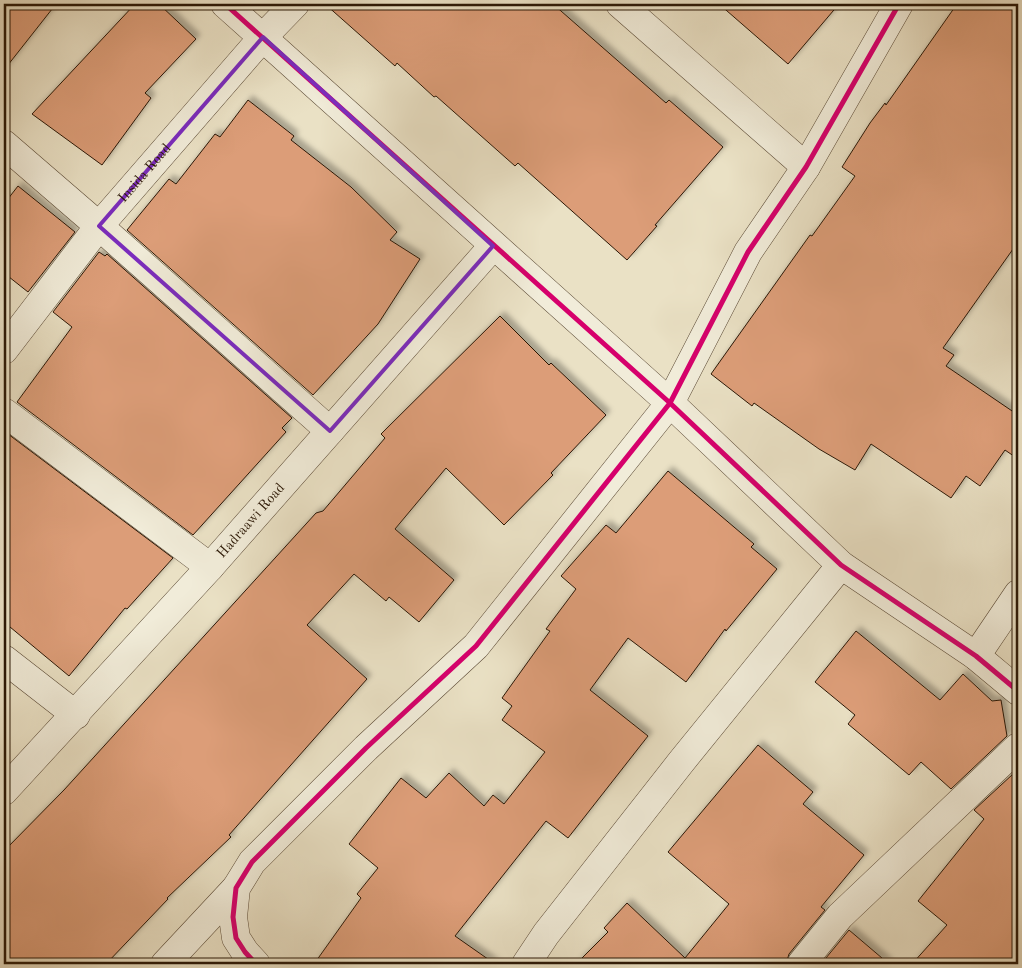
<svg xmlns="http://www.w3.org/2000/svg" width="1022" height="968" viewBox="0 0 1022 968" font-family="'Old Standard TT',serif">
  <style>
    .building { fill: #dc9d78; stroke: #2b1806; filter: url(#shadow) }
    .lines { fill: none; stroke-linecap: round; stroke-linejoin: round }
    .street-casing { stroke: #5b4a36; stroke-width: 29 }
    .street { stroke: #f1ecd9; stroke-width: 28 }
    .cycleway-casing { stroke: #f1ecd9; stroke-width: 8 }
    .cycleway { stroke: #d6006c; stroke-width: 5 }
    .marked { fill: none; stroke: #7b2cbf; stroke-width: 4; stroke-linejoin: round }
    .labels { text-anchor: middle; dominant-baseline: central; stroke-width: 5; stroke-linejoin: round; paint-order: stroke }
    .street-label { font-size: 14px; fill: #2b1806; stroke: #f1ecd9 }
  </style>
  <defs>
    <filter id="shadow"><feDropShadow dx="4.5" dy="-4.5" stdDeviation="2.5" flood-color="#0004"/></filter>
  </defs>
  <rect width="100%" height="100%" fill="#eae1c5"/>
  <filter id="stains"><feTurbulence type="fractalNoise" baseFrequency=".004" numOctaves="4"/><feColorMatrix values="0 0 0 0 .2 0 0 0 0 .09 0 0 0 0 .02 0 0 0 .5 -.17"/></filter>
  <radialGradient id="worn" r=".72"><stop offset=".6" stop-color="#630" stop-opacity="0"/><stop offset="1" stop-color="#630" stop-opacity=".3"/></radialGradient>
  <g class="building">
    <polygon points="4,4 56,4 4,70"/>
    <polygon points="135,4 159,4 196,39 145,93 151,98 102,165 32,114"/>
    <polygon points="325,4 553,4 666,103 669,100 723,147 655,225 657,226 627,260 518,163 515,166 436,96 434,97 397,63 395,66"/>
    <polygon points="719,4 839,4 788,64"/>
    <polygon points="957,4 1018,4 1018,242 943,348 954,355 946,366 1018,415 1018,459 1005,450 980,486 966,476 951,498 871,444 855,470 819,449 754,403 752,406 711,374 810,235 812,236 855,176 842,167 870,123 885,103 886,105"/>
    <polygon points="248,100 294,136 291,140 351,187 397,232 390,240 420,259 378,324 313,395 127,230 169,179 176,184 215,134 220,137"/>
    <polygon points="18,186 75,232 28,292 4,273 4,204"/>
    <polygon points="99,252 105,256 107,254 292,418 282,428 286,432 193,535 17,402 72,327 53,312"/>
    <polygon points="500,316 549,365 551,363 606,415 551,473 553,475 504,525 446,468 395,529 454,580 419,622 389,597 386,601 354,574 307,625 367,679 229,835 231,837 167,898 168,899 106,964 4,964 4,851 64,790 316,513 323,511 385,438 381,434"/>
    <polygon points="4,431 173,558 127,609 125,608 69,676 4,622"/>
    <polygon points="668,471 754,544 751,547 777,569 726,631 725,629 686,682 628,638 590,690 648,736 568,838 546,821 455,936 495,964 314,964 361,898 357,894 378,868 349,844 401,778 426,798 449,773 484,806 493,795 504,804 545,752 502,720 512,706 502,698 550,631 546,629 576,589 561,576 606,525 616,533"/>
    <polygon points="856,631 940,700 963,674 992,701 1001,700 1007,736 951,789 921,762 909,775 848,724 855,715 815,682"/>
    <polygon points="758,745 813,792 803,804 864,855 821,907 825,910 789,954 786,964 576,964 608,932 604,928 627,903 685,958 729,904 668,852"/>
    <polygon points="1013,774 1014,782 1018,776 1018,964 912,964 947,925 918,901 984,819 974,810"/>
    <polygon points="849,930 889,964 821,964"/>
  </g>
  <g class="lines">
    <defs>
      <g id="street">
        <polyline points="225,4 670,403 841,565 976,656 1018,691"/>
        <polyline points="620,4 806,167"/>
        <polyline points="4,144 99,226 330,431"/>
        <path id="s1" d="M 4,350 L 99,226 L 263,37 L 295,4"/>
        <polyline points="4,412 210,567"/>
        <polyline points="976,656 1018,594"/>
        <polyline points="4,659 76,715"/>
        <path id="s2" d="M 4,791 L 210,567 L 493,246"/>
        <polyline points="165,964 236,888"/>
        <polyline points="256,964 245,952 236,938 233,917 236,888 252,862 366,748 476,646 670,403 748,252 806,167 899,4"/>
        <polyline points="526,964 546,934 681,762 841,565"/>
        <polyline points="801,964 840,916 1018,747"/>
      </g>
    </defs>
    <use href="#street" class="street-casing"/>
    <use href="#street" class="street"/>
    <defs>
      <g id="cycleway">
        <polyline points="225,4 670,403 841,565 976,656 1018,691"/>
        <polyline points="256,964 245,952 236,938 233,917 236,888 252,862 366,748 476,646 670,403 748,252 806,167 899,4"/>
      </g>
    </defs>
    <use href="#cycleway" class="cycleway-casing"/>
    <use href="#cycleway" class="cycleway"/>
  </g>
  <path class="marked" d="M 263,37 L 493,246 L 330,431 L 99,226 Z"/>
  <g class="labels">
    <g class="street-label">
      <text stroke="none"><textPath href="#s1" startOffset="226">Insida Road</textPath></text>
      <text stroke="none"><textPath href="#s2" startOffset="366">Hadraawi Road</textPath></text>
    </g>
  </g>
  <rect width="1022" height="968" fill="none" stroke="#eae1c5" stroke-width="20"/>
  <rect x="5" y="5" width="1012" height="958" fill="none" stroke="#2b1806" stroke-width="2.5"/>
  <rect x="10" y="10" width="1002" height="948" fill="none" stroke="#2b1806"/>
  <rect width="100%" height="100%" filter="url(#stains)"/>
  <rect width="100%" height="100%" fill="url(#worn)"/>
</svg>
